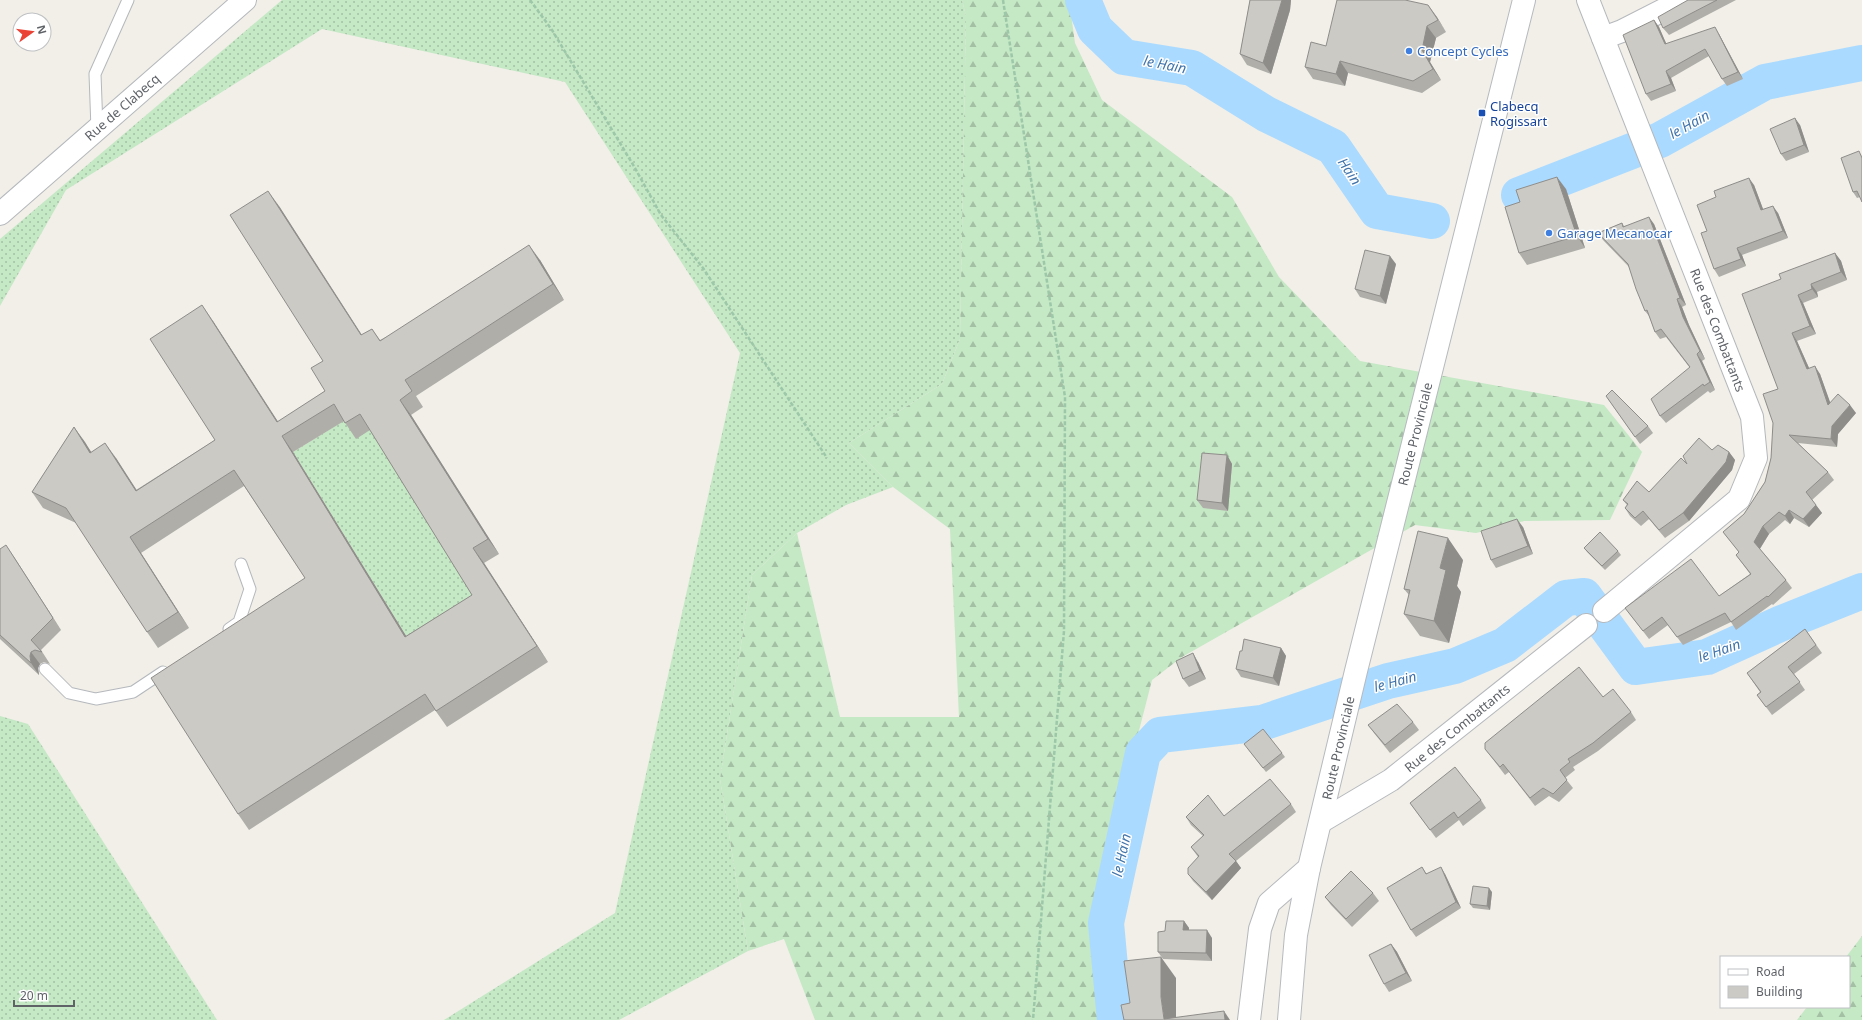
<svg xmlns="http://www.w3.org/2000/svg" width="1862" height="1020" viewBox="0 0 1862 1020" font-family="'Noto Sans',sans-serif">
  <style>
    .grass { fill: url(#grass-dots) }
    .forest { fill: url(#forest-firs) }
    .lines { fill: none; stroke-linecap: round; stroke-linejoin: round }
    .river { stroke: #aadaff; stroke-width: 36 }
    .service-casing { stroke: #b5b8bc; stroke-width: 13 }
    .minor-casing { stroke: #b5b8bc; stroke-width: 24 }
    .tertiary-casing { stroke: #b5b8bc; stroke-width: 24 }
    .secondary-casing { stroke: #b6babf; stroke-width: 24 }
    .path { stroke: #9cc7a9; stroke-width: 2.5; stroke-dasharray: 4 2; stroke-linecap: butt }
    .service { stroke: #fff; stroke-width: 11 }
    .minor { stroke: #fff; stroke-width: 22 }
    .tertiary { stroke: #fff; stroke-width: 22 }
    .secondary { stroke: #fff; stroke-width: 22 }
    .wall { fill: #afaea9; fill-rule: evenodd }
    .shaded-wall { fill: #8f8d8a }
    .building { fill: #cccac5; stroke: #8f8d8a; fill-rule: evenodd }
    .shop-dot { fill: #3f7fe0; stroke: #fff; stroke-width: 1.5 }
    .transit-dot { fill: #1a4fb4; stroke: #fff; stroke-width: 1.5 }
    .labels { text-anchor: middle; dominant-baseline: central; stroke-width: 3; stroke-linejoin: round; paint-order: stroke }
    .shop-label { font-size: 13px; fill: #366cbe; stroke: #fff; text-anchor: start }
    .transit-label { font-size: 13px; fill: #164399; stroke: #fff; text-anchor: start }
    .street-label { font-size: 13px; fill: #5f6368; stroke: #fff }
    .water-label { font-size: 14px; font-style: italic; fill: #4174aa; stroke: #fff }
  </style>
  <defs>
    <pattern id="grass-dots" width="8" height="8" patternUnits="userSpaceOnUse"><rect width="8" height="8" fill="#c5e8c5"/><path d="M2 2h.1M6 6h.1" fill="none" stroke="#a3c0a4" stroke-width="1.8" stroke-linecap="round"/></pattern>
    <pattern id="forest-firs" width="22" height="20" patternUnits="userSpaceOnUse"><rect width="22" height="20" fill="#c5e8c5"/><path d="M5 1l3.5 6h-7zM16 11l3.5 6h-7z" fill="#a3c0a4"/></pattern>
  </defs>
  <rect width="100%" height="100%" fill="#f1efe8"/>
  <g class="grass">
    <polygon points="282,0 962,0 966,16 960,339 942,384 849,443 893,487 846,505 797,533 752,575 720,779 748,951 619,1020 444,1020 615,913 740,353 565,82 322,29 66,190 0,306 0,239"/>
    <polygon points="345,420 371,430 483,611 416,652 293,452"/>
    <polygon points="0,716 28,724 217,1020 0,1020"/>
  </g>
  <g class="forest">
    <polygon points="962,0 1069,0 1075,43 1102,100 1232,197 1279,277 1360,361 1604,405 1642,452 1610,520 1524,521 1476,533 1415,525 1182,657 1152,680 1104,867 1118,1020 815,1020 784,939 748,951 720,779 752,575 797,533 840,717 959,717 950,529 893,487 849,443 942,384 960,339 966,16"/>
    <polygon points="1862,936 1862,1020 1797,1020 1807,1007 1849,1007 1849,957 1846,957"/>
  </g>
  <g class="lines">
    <g class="river">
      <polyline points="1083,0 1095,29 1124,57 1192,68 1266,114 1333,147 1377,211 1432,221"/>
      <polyline points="1519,195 1660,140 1765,82 1862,63"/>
      <polyline points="1115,1020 1106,923 1143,753 1160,735 1262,723 1388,681 1455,666 1505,645 1566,598 1584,596 1636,667 1707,657 1782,623 1862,591"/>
    </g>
    <defs>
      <g id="service">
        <polyline points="97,129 95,74 128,0"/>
        <polyline points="229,629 239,622 250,589 241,564"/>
        <polyline points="45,669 69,693 96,699 133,692 163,672"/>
      </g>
      <g id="minor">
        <polyline points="1588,0 1752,417 1756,458 1739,499 1604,611"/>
        <polyline points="1603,38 1622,31 1683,0"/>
        <polyline points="1322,821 1391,780 1586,625"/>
        <polyline points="1249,1020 1260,929 1269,903 1309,868"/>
      </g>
      <polyline id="tertiary" points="0,214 245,0"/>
      <polyline id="secondary" points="1289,1020 1296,935 1309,868 1356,671 1524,0"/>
    </defs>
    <use href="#service" class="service-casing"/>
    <use href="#minor" class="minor-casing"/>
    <use href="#tertiary" class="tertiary-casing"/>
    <use href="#secondary" class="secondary-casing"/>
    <g class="path">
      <polyline points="530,0 552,30 635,168 661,215 703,268 827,458"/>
      <polyline points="1003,0 1065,397 1064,631 1033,1020"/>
    </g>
    <use href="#service" class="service"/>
    <use href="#minor" class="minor"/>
    <use href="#tertiary" class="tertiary"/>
    <use href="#secondary" class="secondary"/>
  </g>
  <g class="wall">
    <polygon points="1250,0 1291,0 1290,10 1271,74 1247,65 1240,54"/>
    <polygon points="1688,0 1736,0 1669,35 1663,28"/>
    <polygon points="1428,5 1446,32 1436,38 1430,62 1441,80 1422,93 1348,73 1345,86 1313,79 1305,67 1326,46"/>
    <polygon points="1654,20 1659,27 1666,44 1719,34 1743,79 1727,86 1722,79 1709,56 1671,78 1676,91 1651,101 1646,94"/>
    <polygon points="1800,125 1809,152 1786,161 1781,154"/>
    <polygon points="1862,154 1860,197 1857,198 1853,192"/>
    <polygon points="1754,185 1763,209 1778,213 1788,238 1742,255 1746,266 1719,277 1714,269 1707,231"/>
    <polygon points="1566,189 1585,248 1527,265 1519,253 1520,202"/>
    <path d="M 279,206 L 362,335 L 372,329 L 380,340 L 540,260 L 564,300 L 416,396 L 423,407 L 411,415 L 499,554 L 484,563 L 548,662 L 447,727 L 435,710 L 249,830 L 238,814 L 305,578 L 244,486 L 141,553 L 189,628 L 158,648 L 147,632 L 76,523 L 43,508 L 32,492 L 74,427 L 91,452 L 116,458 L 136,490 L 215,440 L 213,321 L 278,422 L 325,391 L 323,361 ZM 344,421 L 356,439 L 370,430 L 472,595 L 406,636 L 293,452 Z"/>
    <polygon points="1622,223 1624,226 1654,224 1686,305 1682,307 1689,325 1705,359 1702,361 1715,390 1710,393 1708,391 1666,423 1660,416 1690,368 1666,337 1660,339 1655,332 1649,316 1645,311 1629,267 1603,240 1598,233"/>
    <polygon points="1835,253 1841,261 1847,280 1817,292 1818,297 1803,303 1816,334 1797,341 1809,368 1820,374 1830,403 1856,413 1838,434 1837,447 1798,443 1828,472 1834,480 1812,500 1822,513 1809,527 1794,518 1790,524 1785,520 1769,534 1760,549 1786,580 1792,588 1773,605 1772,604 1736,630 1731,622 1683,645 1668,625 1649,639 1625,608 1719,596 1750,574 1736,555 1739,552 1723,532 1744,514 1765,482 1771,458 1778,389 1781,279"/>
    <polygon points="1396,264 1386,304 1360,297 1355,289"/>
    <polygon points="1606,396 1648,426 1653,433 1640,444"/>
    <polygon points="1712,450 1729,452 1735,460 1732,470 1689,521 1665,538 1649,519 1641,526 1630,516 1625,508 1627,505 1623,500 1649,492 1687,464"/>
    <polygon points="1227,455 1232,464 1228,511 1203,508 1197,500"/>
    <polygon points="1523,527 1533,554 1496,568 1491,560"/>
    <polygon points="1584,548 1618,551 1621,555 1605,570 1587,552"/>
    <polygon points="0,549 14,557 61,630 41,650 50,664 44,662 40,664 38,668 39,675 0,639"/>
    <polygon points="1463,560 1457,586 1461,592 1449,643 1420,636 1404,614 1409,595 1404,589"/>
    <polygon points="1805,629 1822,653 1794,674 1805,690 1772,715 1757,695 1760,692 1747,673"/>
    <polygon points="1281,648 1286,656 1279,686 1241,677 1236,669"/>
    <polygon points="1198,662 1206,679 1189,687 1183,679"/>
    <polygon points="1631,712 1636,720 1598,751 1573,767 1575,770 1565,778 1573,788 1559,802 1549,796 1535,806 1509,772 1505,775 1485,749"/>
    <polygon points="1413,722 1419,730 1390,753 1374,733 1368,725"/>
    <polygon points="1247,748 1282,753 1285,757 1266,772"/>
    <polygon points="1481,800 1486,808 1463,826 1459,820 1436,838 1410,803"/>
    <polygon points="1291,804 1296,812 1236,861 1241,868 1212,900 1193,881 1188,874 1198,857 1191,847 1203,836 1191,825 1186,817 1224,816"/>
    <polygon points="1422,867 1426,873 1445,874 1461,908 1416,937 1411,930"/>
    <polygon points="1492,892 1490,910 1473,908 1470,904"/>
    <polygon points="1373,893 1379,901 1352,927 1331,905 1325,897"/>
    <polygon points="1184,921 1189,928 1189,930 1212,938 1212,961 1163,959 1158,952 1165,931"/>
    <polygon points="1391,944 1397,952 1412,981 1389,992 1384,984"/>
  </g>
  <g class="shaded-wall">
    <polygon points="1282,0 1291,0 1290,10 1271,74 1263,63"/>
    <polygon points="1428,5 1437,17 1446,32"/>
    <polygon points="1654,20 1659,27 1670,52 1665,44"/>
    <polygon points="1427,26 1436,38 1430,62 1441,80 1433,69 1422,50"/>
    <polygon points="1715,27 1719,34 1743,79 1738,72"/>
    <polygon points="1340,61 1348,73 1345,86 1336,74"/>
    <polygon points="1666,71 1671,78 1676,91 1671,84"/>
    <polygon points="1795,118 1800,125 1809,152 1804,145"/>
    <polygon points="1557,177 1566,189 1585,248 1577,236"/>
    <polygon points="1749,178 1754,185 1766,217 1761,210"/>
    <polygon points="268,191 279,206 372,351 361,335"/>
    <polygon points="1773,206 1778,213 1788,238 1783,231"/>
    <polygon points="1649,217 1654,224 1686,305 1680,298"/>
    <polygon points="529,245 540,260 564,300 553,284"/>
    <polygon points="1737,248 1742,255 1746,266 1741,259"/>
    <polygon points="1835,253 1841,261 1847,280 1841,272"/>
    <polygon points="1390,256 1396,264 1386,304 1380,296"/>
    <polygon points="1811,284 1817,292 1818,297 1812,289"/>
    <polygon points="1798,295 1803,303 1816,334 1810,326"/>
    <polygon points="1677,299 1682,307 1689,325 1705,359 1700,351 1683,317"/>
    <polygon points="202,305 213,321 286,434 277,422"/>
    <polygon points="1792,333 1797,341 1813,377 1807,369"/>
    <polygon points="1697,354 1702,361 1715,390 1710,382"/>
    <polygon points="1815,366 1820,374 1834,413 1828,405"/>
    <polygon points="400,400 411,415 499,554 488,539"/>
    <polygon points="1850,405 1856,413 1838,434 1837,447 1831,439 1832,426"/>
    <polygon points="74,427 85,442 101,468 90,453"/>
    <polygon points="282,436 293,452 416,652 405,637"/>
    <polygon points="105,443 116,458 147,506 136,491"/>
    <polygon points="1729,452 1735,460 1732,470 1689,521 1683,513"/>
    <polygon points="1227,455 1232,464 1228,511 1222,503"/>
    <polygon points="1816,505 1822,513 1809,527 1803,519"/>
    <polygon points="1789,510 1794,518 1790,524 1785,516"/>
    <polygon points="1517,519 1523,527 1533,554 1528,546"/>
    <polygon points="1763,526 1769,534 1759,550 1754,542"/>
    <polygon points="130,537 141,553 189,628 178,612"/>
    <polygon points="1448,538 1463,560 1457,586 1461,592 1449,643 1434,621 1440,568"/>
    <polygon points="6,545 14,557 61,630 53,618"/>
    <polygon points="473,548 484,563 548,662 537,646"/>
    <polygon points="1281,648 1286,656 1279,686 1273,678"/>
    <polygon points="31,652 40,664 38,668 39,675 31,663 30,656"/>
    <polygon points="1193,653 1198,662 1206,679 1200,671"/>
    <polygon points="1236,861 1241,868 1212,900 1206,892"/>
    <polygon points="1441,867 1445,874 1461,908 1456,902"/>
    <polygon points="1489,888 1492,892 1490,910 1487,906"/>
    <polygon points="1184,921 1189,928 1188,937 1183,930"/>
    <polygon points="1207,930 1212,938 1212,961 1206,953"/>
    <polygon points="1391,944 1397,952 1412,981 1406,973"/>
    <polygon points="1161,957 1176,978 1176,1020 1164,1019 1161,997"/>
    <polygon points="1224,1011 1230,1020 1225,1020"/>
  </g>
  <g class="building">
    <polygon points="1250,0 1282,0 1263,63 1240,54"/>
    <polygon points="1337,0 1405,0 1428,5 1438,20 1427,26 1422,50 1433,69 1413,81 1340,61 1336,74 1305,67 1311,42 1326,46"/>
    <polygon points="1688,0 1717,0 1663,28 1658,17"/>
    <polygon points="1654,20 1665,44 1715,27 1738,72 1722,79 1705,49 1666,71 1671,84 1646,94 1623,35"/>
    <polygon points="1795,118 1804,145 1781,154 1770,129"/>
    <polygon points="1859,151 1862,158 1862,202 1857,191 1853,192 1841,158"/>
    <polygon points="1557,177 1577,236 1519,253 1505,207 1520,202 1516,190"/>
    <polygon points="1749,178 1761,210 1773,206 1783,231 1737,248 1741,259 1714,269 1701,233 1707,231 1697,205 1716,197 1714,191"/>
    <path d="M 268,191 L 361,335 L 372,329 L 380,341 L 529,245 L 553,284 L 405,380 L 412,391 L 400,400 L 488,539 L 473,548 L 537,646 L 436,711 L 425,694 L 238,814 L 151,678 L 305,578 L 234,470 L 130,537 L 178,612 L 147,632 L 66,508 L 32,492 L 74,427 L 90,453 L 105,443 L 136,491 L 215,440 L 150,339 L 202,305 L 277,422 L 325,391 L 311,368 L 323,361 L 230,215 ZM 334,404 L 345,423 L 360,414 L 472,595 L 405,637 L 282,436 Z"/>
    <polygon points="1649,217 1680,298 1677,299 1683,317 1700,351 1697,354 1710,382 1704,386 1703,384 1660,416 1651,399 1690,367 1661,329 1655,332 1647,310 1645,311 1636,289 1628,264 1598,233 1622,223 1623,227"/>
    <polygon points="1365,250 1390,256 1380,296 1355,289"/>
    <polygon points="1835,253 1841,272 1811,284 1812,289 1798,295 1810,326 1792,333 1807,369 1815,366 1828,405 1838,394 1850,405 1832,426 1831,439 1789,435 1828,472 1806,492 1816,505 1803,519 1789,510 1785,516 1779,512 1763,526 1754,542 1786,580 1768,597 1767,596 1731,622 1725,613 1677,637 1662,617 1643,631 1625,608 1691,559 1719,596 1751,574 1736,555 1739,552 1723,532 1744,514 1765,482 1771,458 1773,423 1763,394 1778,389 1742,294 1781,279 1779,274"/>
    <polygon points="1612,390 1648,426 1635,437 1606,396"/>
    <polygon points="1699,438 1712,450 1718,445 1729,452 1726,462 1683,513 1659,530 1643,511 1635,518 1625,508 1628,504 1623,500 1637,481 1649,492 1681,458 1687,464 1683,456"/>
    <polygon points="1202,453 1227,455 1222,503 1197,500"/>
    <polygon points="1517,519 1528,546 1491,560 1481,531"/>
    <polygon points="1418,531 1448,538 1440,568 1446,570 1434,621 1404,614 1410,590 1404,589"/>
    <polygon points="1600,532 1618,551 1602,566 1584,548"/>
    <polygon points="6,545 53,618 31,640 42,652 35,650 31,652 30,656 31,663 0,635 0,549"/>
    <polygon points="1805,629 1816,645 1788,667 1800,682 1766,707 1757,695 1761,692 1747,673"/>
    <polygon points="1244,639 1281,648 1273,678 1236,669 1240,651 1242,651"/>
    <polygon points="1193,653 1200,671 1183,679 1176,661"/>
    <polygon points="1579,667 1603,697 1613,689 1631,712 1593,743 1568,759 1570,762 1560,770 1567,780 1553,794 1543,788 1530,798 1503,764 1500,767 1485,749 1485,743"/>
    <polygon points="1397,704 1413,722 1385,745 1368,725"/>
    <polygon points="1263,729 1282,753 1263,768 1244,744"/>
    <polygon points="1455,767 1481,800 1458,818 1454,812 1430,830 1410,803"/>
    <polygon points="1270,779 1291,804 1229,854 1236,861 1206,892 1188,874 1188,868 1199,856 1191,847 1204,835 1186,817 1208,795 1224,816"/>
    <polygon points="1422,867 1426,874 1441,867 1456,902 1411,930 1387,888"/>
    <polygon points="1351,871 1373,893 1346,919 1325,897"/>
    <polygon points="1473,886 1489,888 1487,906 1470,904"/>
    <polygon points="1166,921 1184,921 1183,930 1207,930 1206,953 1158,952 1158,932 1165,931"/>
    <polygon points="1391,944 1406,973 1384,984 1369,955"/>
    <polygon points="1161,957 1161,997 1164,1019 1224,1011 1225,1020 1124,1020 1121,1005 1130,1003 1124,961"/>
  </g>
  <g class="shop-dot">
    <circle cx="1409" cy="51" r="4"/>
    <circle cx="1549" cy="233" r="4"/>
  </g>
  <rect class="transit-dot" x="1478" y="109" width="8" height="8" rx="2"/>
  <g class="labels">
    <g class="shop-label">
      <text x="1417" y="51">Concept Cycles</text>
      <text x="1557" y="233">Garage Mecanocar</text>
    </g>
    <g class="transit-label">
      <text x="1490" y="106">Clabecq<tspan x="1490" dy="15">Rogissart</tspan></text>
    </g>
    <g class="street-label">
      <text transform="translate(122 107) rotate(-41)">Rue de Clabecq</text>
      <text transform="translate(1718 330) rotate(69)">Rue des Combattants</text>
      <text transform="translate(1415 434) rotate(-76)">Route Provinciale</text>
      <text transform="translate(1457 728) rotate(-39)">Rue des Combattants</text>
      <text transform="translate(1338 748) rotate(-77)">Route Provinciale</text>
    </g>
    <g class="water-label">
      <text transform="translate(1165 64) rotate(11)">le Hain</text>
      <text transform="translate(1689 124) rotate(-29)">le Hain</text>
      <text transform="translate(1350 171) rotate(56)">Hain</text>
      <text transform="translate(1719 650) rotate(-19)">le Hain</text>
      <text transform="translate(1395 681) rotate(-15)">le Hain</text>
      <text transform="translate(1121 855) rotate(-78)">le Hain</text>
    </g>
  </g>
  <rect x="1720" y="956" width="130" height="52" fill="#ffffff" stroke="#bfc1c3"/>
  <rect x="1728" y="969" width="20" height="6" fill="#ffffff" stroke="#bfc1c3"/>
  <text x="1756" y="976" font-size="12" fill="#5f6368">Road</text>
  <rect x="1728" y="986" width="20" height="12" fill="#cccac5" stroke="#bfc1c3"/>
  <text x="1756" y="996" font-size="12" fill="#5f6368">Building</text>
  <g transform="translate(32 32) rotate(76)"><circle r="19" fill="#ffffff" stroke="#bfc1c3"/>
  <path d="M0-3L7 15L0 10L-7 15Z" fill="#ea4335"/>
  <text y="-6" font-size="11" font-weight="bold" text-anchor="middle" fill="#5f6368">N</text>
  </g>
  <path d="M14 1000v6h60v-6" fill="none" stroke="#5f6368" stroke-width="2"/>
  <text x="20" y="1000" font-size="12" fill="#5f6368" stroke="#ffffff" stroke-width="3" paint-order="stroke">20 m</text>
</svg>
